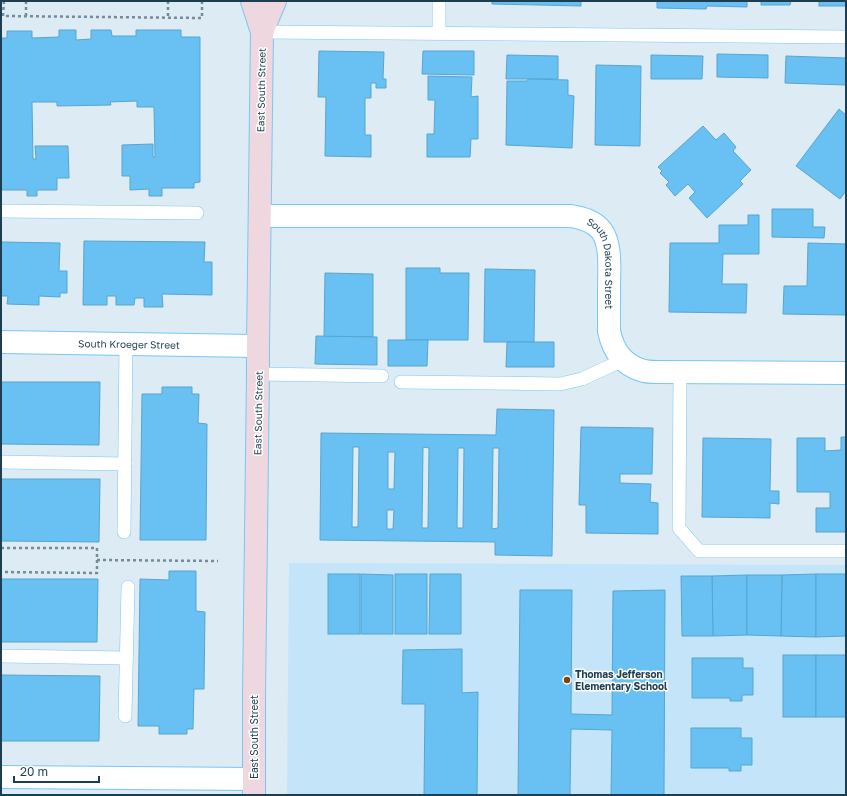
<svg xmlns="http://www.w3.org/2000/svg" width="847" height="796" viewBox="0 0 847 796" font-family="'Golos Text',sans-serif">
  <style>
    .built { fill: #c4e5f9 }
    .building { fill: #68c1f2; stroke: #57a5d0; fill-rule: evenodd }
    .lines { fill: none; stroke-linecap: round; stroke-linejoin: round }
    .lane-casing { stroke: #79c7f4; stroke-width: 14 }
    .street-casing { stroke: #79c7f4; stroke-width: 24 }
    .secondary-casing { stroke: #79c7f4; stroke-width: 24 }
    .path { stroke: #738c9a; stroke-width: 2.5; stroke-dasharray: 3 3; stroke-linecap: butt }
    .lane { stroke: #fff; stroke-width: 13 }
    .street { stroke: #fff; stroke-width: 22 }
    .secondary { stroke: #efd7e0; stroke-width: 22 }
    .poi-dot { fill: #824308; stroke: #fff; stroke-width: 1.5 }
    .labels { text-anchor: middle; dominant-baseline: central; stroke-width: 3; stroke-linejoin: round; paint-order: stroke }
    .street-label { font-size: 10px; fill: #1d3e50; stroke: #fff }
    .poi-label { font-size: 10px; font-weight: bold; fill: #1d3e50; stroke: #fff; text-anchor: start }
  </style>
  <rect width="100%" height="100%" fill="#dcebf4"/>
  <polygon class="built" points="289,563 846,565 846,795 287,795"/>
  <g class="building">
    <polygon points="492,1 581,1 581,6 492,4"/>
    <polygon points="657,1 747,1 747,7 707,6 706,9 657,8"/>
    <polygon points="761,1 791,1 790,5 761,5"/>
    <rect x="819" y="1" width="27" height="5"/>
    <polygon points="59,30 76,30 76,40 91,39 91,30 111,30 112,36 136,36 136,30 181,30 181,37 200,37 200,182 194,183 194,188 162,188 162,196 149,196 149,189 130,190 130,176 122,176 122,145 153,144 153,157 155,157 154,107 137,107 137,101 110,102 111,105 57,106 57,102 32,102 33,159 36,159 35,146 68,146 69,178 57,178 57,190 37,190 37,196 27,196 27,190 1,190 1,38 7,38 7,31 32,31 32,38 59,37"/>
    <polygon points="319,51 384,52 383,79 386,79 386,88 376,88 376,83 371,83 371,98 365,98 365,135 371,135 371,157 325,156 326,97 318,97"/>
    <polygon points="423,51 474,51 474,75 422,74"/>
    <polygon points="717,54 768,55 768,78 717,77"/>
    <polygon points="507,55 558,56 558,79 506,79"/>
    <polygon points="651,55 703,56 702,79 651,79"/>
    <polygon points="786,56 846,58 846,85 785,83"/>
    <polygon points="596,65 641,66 640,146 595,145"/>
    <polygon points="428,76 472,77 471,97 478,96 478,139 471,139 470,157 427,157 427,134 434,134 435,100 428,100"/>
    <polygon points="528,79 568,80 568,95 574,96 572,148 506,145 507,81 527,81"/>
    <polygon points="839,109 846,115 846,191 840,199 796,166"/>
    <polygon points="703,126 716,140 724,133 736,147 733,151 751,170 740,181 743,184 707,218 689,198 695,192 688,184 675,196 666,185 669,182 660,173 662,171 658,167"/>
    <polygon points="772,209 813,209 813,227 825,227 824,238 772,237"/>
    <polygon points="748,215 759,215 759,254 723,254 722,284 747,284 746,313 669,312 670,243 719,243 719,225 748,225"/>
    <polygon points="84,241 205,242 204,262 212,262 212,295 162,294 163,307 144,307 144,298 135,298 134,305 116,305 116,296 107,296 107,305 83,305"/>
    <polygon points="1,242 60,243 59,271 67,271 67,293 60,293 60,297 39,296 39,305 7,304 8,296 1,296"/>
    <polygon points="808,243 846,244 846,315 783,314 784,286 807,286"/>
    <polygon points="406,268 440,268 440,273 469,273 468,340 406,340"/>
    <polygon points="485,269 535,270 534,342 484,342"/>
    <polygon points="325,273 373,274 373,337 324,337"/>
    <polygon points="316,336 377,337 377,365 315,364"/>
    <polygon points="388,340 428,340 427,366 388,366"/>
    <polygon points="507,342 554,342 554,367 506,367"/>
    <polygon points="1,382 100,382 99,445 1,444"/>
    <polygon points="162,387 192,387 192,394 199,394 198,423 207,424 206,540 140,540 142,394 162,394"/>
    <path d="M 497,409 L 554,410 L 552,556 L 495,555 L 495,542 L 320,540 L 321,433 L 496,435 ZM 353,447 L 359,447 L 358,527 L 352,527 ZM 423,447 L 429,448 L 428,528 L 422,528 ZM 458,448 L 464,448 L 463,528 L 457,528 ZM 493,448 L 499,448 L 498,528 L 492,529 ZM 388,452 L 395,452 L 394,489 L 388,489 ZM 387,510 L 394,510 L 393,529 L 387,529 Z"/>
    <polygon points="581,427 653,428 652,474 620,474 620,483 651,484 650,502 658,503 658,534 586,533 586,505 579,505"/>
    <polygon points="841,437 846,437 846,532 816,532 816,508 830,508 830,492 797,492 797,438 825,438 825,451 841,450"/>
    <polygon points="703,438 771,439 770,491 779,491 779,504 770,503 770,518 702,517"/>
    <polygon points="1,479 100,479 99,542 1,541"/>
    <polygon points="169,571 196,571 196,611 205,612 204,689 194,689 193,729 187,729 187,734 159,734 159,726 138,726 140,579 169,580"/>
    <rect x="328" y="574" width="32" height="60"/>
    <polygon points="361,574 393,575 393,634 361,634"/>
    <rect x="395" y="574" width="32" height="60"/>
    <polygon points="430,574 461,574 461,634 429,634"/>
    <polygon points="816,574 816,637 781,636 782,575"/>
    <polygon points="816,574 846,574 846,636 816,637"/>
    <polygon points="747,575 747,635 713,636 712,576"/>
    <polygon points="747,575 782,575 781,636 747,635"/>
    <polygon points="681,576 712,576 713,636 682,636"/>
    <polygon points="1,579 98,579 97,642 1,642"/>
    <polygon points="520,590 572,590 571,714 612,715 613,591 665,590 664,795 611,795 612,730 571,729 570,795 518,795"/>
    <polygon points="462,649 462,693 478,692 477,795 424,795 425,704 402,704 403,650"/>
    <rect x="783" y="655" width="33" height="62"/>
    <rect x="816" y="655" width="30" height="62"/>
    <polygon points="692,658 743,658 743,668 753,668 753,695 742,695 742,701 730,701 730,698 692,698"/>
    <polygon points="1,675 100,676 99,741 1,741"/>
    <polygon points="691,728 741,728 741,738 752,738 752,765 741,765 741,771 729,771 729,768 691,768"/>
  </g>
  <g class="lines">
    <defs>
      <g id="lane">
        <polyline points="262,32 846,37"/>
        <polyline points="439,33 439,1"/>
        <polyline points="1,211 197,213"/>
        <polyline points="680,372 679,528 699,551 846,551"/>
        <polyline points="258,374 382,376"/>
        <polyline points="401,382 560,384 582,379 623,360"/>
        <polyline points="1,462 125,464"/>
        <polyline points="124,532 126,343"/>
        <polyline points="1,656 126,658"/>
        <polyline points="125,716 128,587"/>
      </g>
      <g id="street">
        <path id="s1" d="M 260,216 L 571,216 C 583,218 593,221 601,230 C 612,244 609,271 609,288 C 609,302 609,317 609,331 C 613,350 622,364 641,370 C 646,372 652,372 657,372 L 846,373"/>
        <path id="s2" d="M 1,342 L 258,346"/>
        <polyline points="1,777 254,779"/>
      </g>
      <g id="secondary">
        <polyline points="252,1 262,32 258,346 258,374 254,696 254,795"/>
        <polyline points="262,32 275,1"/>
      </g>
    </defs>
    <use href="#lane" class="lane-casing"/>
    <use href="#street" class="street-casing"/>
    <use href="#secondary" class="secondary-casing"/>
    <g class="path">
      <polyline points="4,1 3,16 202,18 202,1"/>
      <polyline points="26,1 26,16"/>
      <polyline points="168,1 168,18"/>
      <polyline points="1,548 97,548 97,573 1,572"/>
      <polyline points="97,560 218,561"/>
    </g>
    <use href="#lane" class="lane"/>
    <use href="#street" class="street"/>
    <use href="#secondary" class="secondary"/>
  </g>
  <circle class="poi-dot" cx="567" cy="680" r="4"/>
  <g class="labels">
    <g class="street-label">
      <text transform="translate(261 90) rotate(-89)">East South Street</text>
      <text stroke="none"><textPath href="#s1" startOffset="377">South Dakota Street</textPath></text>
      <text stroke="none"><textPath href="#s2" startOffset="128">South Kroeger Street</textPath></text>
      <text transform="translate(258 413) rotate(-89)">East South Street</text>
      <text transform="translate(254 737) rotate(-90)">East South Street</text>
    </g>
    <g class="poi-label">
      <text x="575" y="674">Thomas Jefferson<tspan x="575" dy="12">Elementary School</tspan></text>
    </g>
  </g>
  <rect width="847" height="796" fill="none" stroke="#1d3e50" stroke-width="4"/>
  <path d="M14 776v6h85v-6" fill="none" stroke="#1d3e50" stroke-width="2"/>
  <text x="20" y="776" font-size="12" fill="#1d3e50" stroke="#ffffff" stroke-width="3" paint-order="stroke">20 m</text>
</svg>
